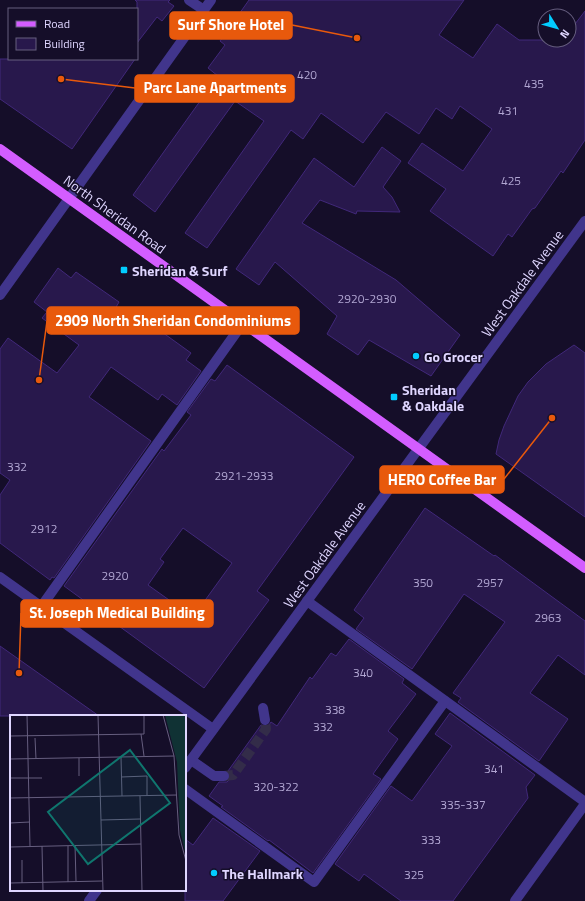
<svg xmlns="http://www.w3.org/2000/svg" width="585" height="901" viewBox="0 0 585 901" font-family="'Titillium Web',sans-serif">
  <style>
    .building { fill: #28184c; stroke: #41287a; fill-rule: evenodd }
    .lines { fill: none; stroke-linecap: round; stroke-linejoin: round }
    .minor-tunnel { stroke: #332c49; stroke-width: 10; stroke-dasharray: 10 5; stroke-linecap: butt }
    .minor { stroke: #41358c; stroke-width: 10 }
    .major { stroke: #d35dff; stroke-width: 10 }
    .poi-dot { fill: #02ccff; stroke: #150e29; stroke-width: 1.5 }
    .labels { text-anchor: middle; dominant-baseline: central; stroke-width: 3; stroke-linejoin: round; paint-order: stroke }
    .number-label { font-size: 12px; fill: #b1a6d2 }
    .street-label { font-size: 14px; fill: #dfd6ff; stroke: #150e29 }
    .poi-label { font-size: 14px; font-weight: bold; fill: #dfd6ff; stroke: #150e29; text-anchor: start }
    .inset-road { fill: none; stroke: #665e7f; stroke-width: 1 }
    .view { fill: #0f766e; fill-opacity: 0.15; stroke: #0f766e; stroke-width: 2 }
    .inset-edge { fill: none; stroke: #dfd6ff; stroke-width: 2 }
    .leader { fill: none; stroke: #e8590c; stroke-width: 1.5 }
    .callout-dot { fill: #e8590c; stroke: #150e29; stroke-width: 1.5 }
    .callout { fill: #e8590c; stroke: #e8590c; stroke-width: 1.5 }
    .callout-label { font-size: 15px; text-anchor: middle; font-weight: bold; fill: #fff }
  </style>
  <rect width="100%" height="100%" fill="#150e29"/>
  <g class="building">
    <polygon points="135,0 170,0 168,2 174,6 162,21 157,17 137,43 137,2"/>
    <polygon points="249,0 464,0 439,35 473,58 497,24 519,40 569,40 569,32 585,11 585,140 563,173 561,171 535,208 532,209 512,237 508,234 493,256 430,211 446,189 408,163 422,143 463,171 492,129 460,106 452,119 436,108 419,134 386,112 363,143 321,113 303,139 291,130 207,248 185,233 264,121 235,101 155,212 133,195 218,76 208,68 225,45 220,41"/>
    <polygon points="0,59 135,59 72,149 0,99"/>
    <polygon points="382,147 401,161 383,187 392,197 400,212 357,211 356,214 320,200 302,223 396,280 460,335 431,376 369,340 358,355 327,334 337,316 275,262 259,285 236,269 314,158 354,187"/>
    <polygon points="58,268 71,278 76,272 119,302 115,309 143,329 148,322 191,353 186,360 201,371 177,405 162,394 158,400 111,367 89,397 151,441 54,578 52,577 50,580 0,543 0,495 10,480 0,473 0,349 8,338 57,373 79,345 42,318 47,312 34,302"/>
    <polygon points="574,345 585,353 585,517 496,454 499,440 504,426 518,396 528,382 546,364"/>
    <path d="M 227,365 L 354,457 L 257,591 L 269,600 L 204,688 L 64,586 L 162,449 L 164,451 L 191,415 L 187,412 L 211,379 L 215,381 ZM 183,528 L 232,563 L 193,617 L 148,585 L 164,562 L 160,559 Z"/>
    <polygon points="425,508 494,556 495,555 585,621 585,675 558,655 530,693 568,719 539,761 458,702 461,698 453,693 505,622 464,594 412,669 356,629 364,618 354,610"/>
    <polygon points="349,639 404,679 402,683 416,694 388,731 398,739 373,774 381,779 313,873 269,840 268,841 221,807 223,806 209,796 219,782 227,782 229,780 230,776 228,771 261,725 266,726 269,725 271,722 277,726 310,677 312,679 331,653 336,656"/>
    <polygon points="0,646 99,716 0,716"/>
    <polygon points="450,713 535,775 526,787 528,798 453,901 401,901 364,874 359,881 335,864 391,786 412,801 452,746 435,734"/>
    <polygon points="213,818 260,851 223,901 185,901 185,839 193,845"/>
  </g>
  <g class="lines">
    <polyline class="minor-tunnel" points="224,776 233,775 266,729 265,720"/>
    <g class="minor">
      <polyline points="189,0 204,10"/>
      <polyline points="0,295 211,0"/>
      <polyline points="0,577 213,729"/>
      <polyline points="307,601 585,802"/>
      <polyline points="41,607 243,323"/>
      <polyline points="263,708 265,720"/>
      <polyline points="191,760 214,776 224,776"/>
      <polyline points="185,768 585,221"/>
      <polyline points="185,789 314,882 445,701"/>
      <polyline points="89,901 97,890"/>
      <polyline points="515,901 585,804"/>
    </g>
    <polyline class="major" points="0,149 585,568"/>
  </g>
  <g class="poi-dot">
    <rect x="120" y="266" width="8" height="8" rx="2"/>
    <circle cx="416" cy="356" r="4"/>
    <rect x="390" y="393" width="8" height="8" rx="2"/>
    <circle cx="214" cy="873" r="4"/>
  </g>
  <g class="labels">
    <g class="number-label">
      <text x="307" y="74">420</text>
      <text x="534" y="83">435</text>
      <text x="508" y="110">431</text>
      <text x="511" y="180">425</text>
      <text x="367" y="298">2920-2930</text>
      <text x="17" y="466">332</text>
      <text x="244" y="475">2921-2933</text>
      <text x="44" y="528">2912</text>
      <text x="115" y="575">2920</text>
      <text x="423" y="582">350</text>
      <text x="490" y="582">2957</text>
      <text x="548" y="617">2963</text>
      <text x="363" y="672">340</text>
      <text x="335" y="709">338</text>
      <text x="323" y="726">332</text>
      <text x="494" y="768">341</text>
      <text x="276" y="786">320-322</text>
      <text x="463" y="804">335-337</text>
      <text x="431" y="839">333</text>
      <text x="414" y="874">325</text>
    </g>
    <g class="street-label">
      <text transform="translate(115 214) rotate(36)">North Sheridan Road</text>
      <text transform="translate(522 283) rotate(-54)">West Oakdale Avenue</text>
      <text transform="translate(324 554) rotate(-54)">West Oakdale Avenue</text>
    </g>
    <g class="poi-label">
      <text x="132" y="270">Sheridan &amp; Surf</text>
      <text x="424" y="356">Go Grocer</text>
      <text x="402" y="389">Sheridan<tspan x="402" dy="16">&amp; Oakdale</tspan></text>
      <text x="222" y="873">The Hallmark</text>
    </g>
  </g>
  <g transform="translate(10 715)">
    <rect width="176" height="176" fill="#150e29"/>
    <path d="M 155,0 L 176,0 L 176,141 L 170,115 L 167,47 Z" fill="#103234"/>
    <path class="inset-road" d="M 17,0 L 20,131M 88,0 L 93,176M 153,0 L 164,41 L 169,120 L 176,146M 131,19 L 134,41M 0,21 L 134,19 L 134,0M 25,23 L 26,44M 111,42 L 112,81M 69,43 L 69,61M 0,44 L 164,41M 111,62 L 137,61 L 137,80M 0,63 L 32,63M 130,81 L 132,176M 0,83 L 167,80M 91,105 L 130,104M 0,108 L 20,107M 65,130 L 66,166M 32,131 L 33,176M 58,131 L 58,167M 0,132 L 131,129M 12,145 L 12,168M 0,168 L 92,166"/>
    <path class="view" d="M 120,35 L 160,88 L 78,149 L 38,97 Z"/>
    <rect width="176" height="176" class="inset-edge"/>
  </g>
  <path class="leader" d="M357 38L292 25M61 79L135 88M39 380L47 321M552 418L504 479M19 673L21 613"/>
  <g class="callout-dot">
    <circle cx="357" cy="38" r="4"/>
    <circle cx="61" cy="79" r="4"/>
    <circle cx="39" cy="380" r="4"/>
    <circle cx="552" cy="418" r="4"/>
    <circle cx="19" cy="673" r="4"/>
  </g>
  <g class="callout">
    <rect x="170" y="12" width="122" height="27" rx="4"/>
    <rect x="135" y="75" width="159" height="27" rx="4"/>
    <rect x="47" y="307" width="252" height="27" rx="4"/>
    <rect x="380" y="466" width="124" height="27" rx="4"/>
    <rect x="21" y="600" width="192" height="27" rx="4"/>
  </g>
  <g class="callout-label">
    <text x="231" y="30">Surf Shore Hotel</text>
    <text x="215" y="93">Parc Lane Apartments</text>
    <text x="173" y="326">2909 North Sheridan Condominiums</text>
    <text x="442" y="485">HERO Coffee Bar</text>
    <text x="117" y="618">St. Joseph Medical Building</text>
  </g>
  <rect x="8" y="8" width="130" height="52" fill="#150e29" stroke="#665e7f"/>
  <rect x="16" y="21" width="20" height="6" fill="#d35dff" stroke="#665e7f"/>
  <text x="44" y="28" font-size="12" fill="#dfd6ff">Road</text>
  <rect x="16" y="38" width="20" height="12" fill="#28184c" stroke="#665e7f"/>
  <text x="44" y="48" font-size="12" fill="#dfd6ff">Building</text>
  <g transform="translate(557 28) rotate(127)"><circle r="19" fill="#150e29" stroke="#665e7f"/>
  <path d="M0-3L7 15L0 10L-7 15Z" fill="#02ccff"/>
  <text y="-6" font-size="11" font-weight="bold" text-anchor="middle" fill="#dfd6ff">N</text>
  </g>
</svg>
